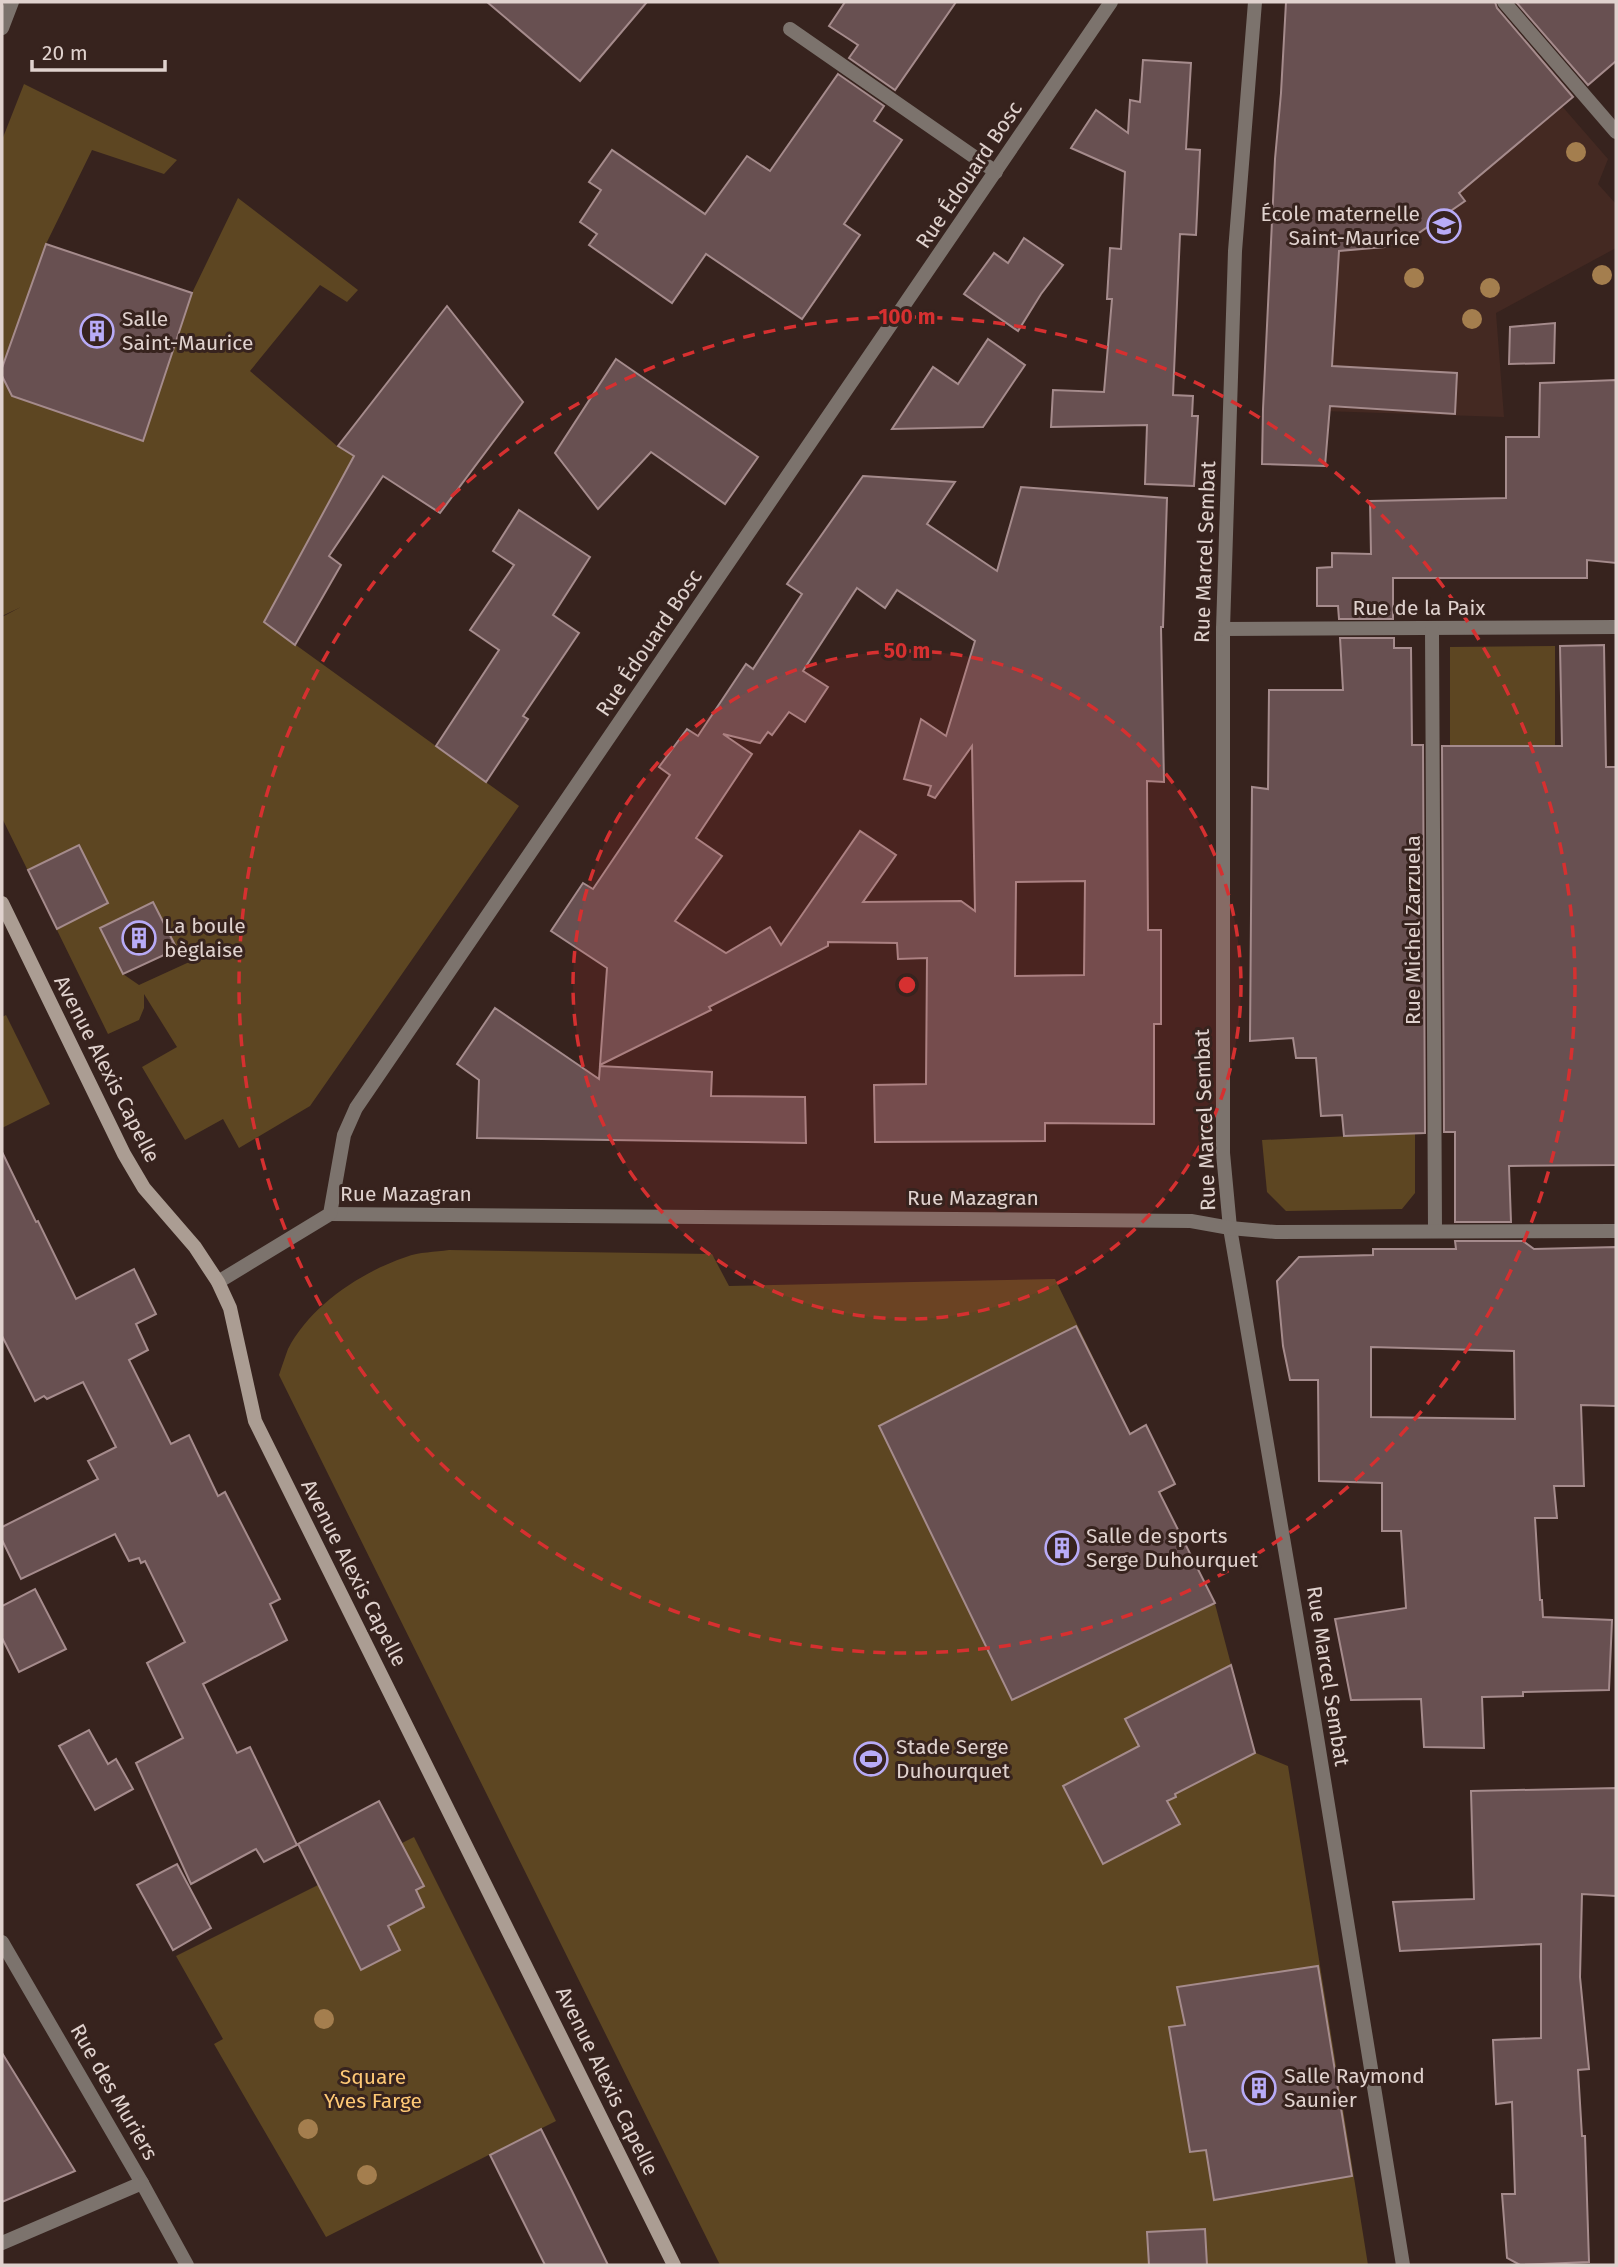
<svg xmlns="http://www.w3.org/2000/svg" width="1618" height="2267" viewBox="0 0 1618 2267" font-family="'Fira Sans',sans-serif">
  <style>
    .built { fill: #442922 }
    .green { fill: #5d4622; fill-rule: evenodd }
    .building { fill: #685051; stroke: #a58b8c; stroke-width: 2; fill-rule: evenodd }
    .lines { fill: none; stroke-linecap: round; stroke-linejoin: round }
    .lane { stroke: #7c736d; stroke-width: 14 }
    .street { stroke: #7c736d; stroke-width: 14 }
    .secondary { stroke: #ab9d93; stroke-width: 14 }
    .tree { fill: #a47e4e }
    .ring { fill: none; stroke: #d63030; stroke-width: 3.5; stroke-dasharray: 12 9 }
    .labels { text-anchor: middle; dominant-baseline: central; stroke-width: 6; stroke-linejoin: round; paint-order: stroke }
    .street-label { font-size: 21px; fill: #e0d2ce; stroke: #37231e }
    .poi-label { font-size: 21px; fill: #e0d2ce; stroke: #37231e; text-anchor: start }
    .park-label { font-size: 21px; fill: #fec875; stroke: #37231e }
    .centre { fill: #d63030; stroke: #37231e; stroke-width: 3.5 }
    .ring-label { font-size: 21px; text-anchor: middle; font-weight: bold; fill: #d63030; stroke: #37231e; stroke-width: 6; stroke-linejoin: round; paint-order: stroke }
  </style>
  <rect width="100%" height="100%" fill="#37231e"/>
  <polygon class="built" points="1521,59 1608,159 1598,184 1616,204 1616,248 1496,313 1504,417 1263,409 1275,146 1288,148"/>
  <g class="green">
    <polygon points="24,84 177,160 164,174 92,150 46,244 2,368 2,140"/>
    <path d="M 238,198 L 358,290 L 347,302 L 320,285 L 250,371 L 337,446 L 354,456 L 264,622 L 519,806 L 310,1106 L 239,1148 L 223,1119 L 185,1140 L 142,1067 L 177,1047 L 144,994 L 144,1008 L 139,1020 L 108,1034 L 2,818 L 2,617 L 21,607 L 2,616 L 2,376 L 12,396 L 143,441 L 192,293 ZM 153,902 L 177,949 L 209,953 L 139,985 L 123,974 L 101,928 Z"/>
    <polygon points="1555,646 1555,745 1450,746 1450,647"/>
    <polygon points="6,1015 50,1104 2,1128 2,1017"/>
    <polygon points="1415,1133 1415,1193 1402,1209 1286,1211 1267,1192 1262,1140"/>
    <path d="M 449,1250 L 712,1254 L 729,1286 L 1055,1279 L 1130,1433 L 1146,1425 L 1175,1484 L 1160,1493 L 1215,1604 L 1246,1721 L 1239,1724 L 1256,1753 L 1288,1766 L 1368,2265 L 720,2265 L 279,1375 C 282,1366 285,1357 288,1349 C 310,1306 361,1272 406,1257 C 419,1252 435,1252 449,1250 Z"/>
    <polygon points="414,1837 556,2121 326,2237 214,2044 223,2039 176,1956"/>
  </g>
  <g class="building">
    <polygon points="487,2 647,2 580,81"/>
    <polygon points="845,2 956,2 895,90 849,58 858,45 829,26"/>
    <polygon points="1286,2 1495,2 1497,8 1573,97 1459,193 1465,201 1413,237 1385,247 1339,251 1332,366 1457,373 1455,414 1330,406 1325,466 1262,464 1263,409 1275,159 1281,93"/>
    <polygon points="1516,2 1616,2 1616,61 1588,85"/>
    <polygon points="1143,60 1191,63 1186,149 1200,150 1196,235 1180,234 1173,395 1193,396 1192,416 1198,416 1194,486 1145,484 1147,425 1051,427 1053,390 1104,392 1112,299 1107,299 1110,248 1121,249 1125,172 1071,148 1096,110 1128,133 1130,100 1140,102"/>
    <polygon points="838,74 884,106 874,121 902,140 844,224 860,235 802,319 706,254 672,303 589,245 597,234 580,222 601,190 589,182 612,150 705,214 747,156 770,171"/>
    <polygon points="1024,238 1063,265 1041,294 1018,331 964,294 994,253 1008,263"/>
    <polygon points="46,244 192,293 143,441 12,396 2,376 2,368"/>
    <polygon points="447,306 523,402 440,513 383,476 329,556 341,565 295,645 264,622 354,456 338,446"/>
    <polygon points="1555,323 1554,363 1509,364 1510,327"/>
    <polygon points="988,339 1025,365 983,427 892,429 933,367 958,384"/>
    <polygon points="616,359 758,457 725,504 651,452 598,509 555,453"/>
    <polygon points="1616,380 1616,563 1587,560 1587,578 1393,578 1393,619 1339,619 1338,606 1317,606 1317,568 1332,567 1332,553 1371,554 1370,501 1506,498 1506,437 1539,437 1540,383"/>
    <path d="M 863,476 L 955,482 L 927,524 L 997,571 L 1021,487 L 1167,498 L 1163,627 L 1161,627 L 1164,782 L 1147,781 L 1148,930 L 1161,930 L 1161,1024 L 1154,1024 L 1154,1124 L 1045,1123 L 1045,1141 L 875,1142 L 874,1085 L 926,1084 L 927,958 L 898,959 L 897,943 L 828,942 L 828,946 L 709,1007 L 711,1010 L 600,1065 L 607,968 L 551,931 L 583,883 L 593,889 L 670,775 L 659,767 L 687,729 L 698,736 L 746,664 L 753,669 L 802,594 L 787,584 ZM 857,588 L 885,608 L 897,590 L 975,641 L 946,736 L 921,719 L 904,779 L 931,786 L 928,795 L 935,798 L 972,746 L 975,911 L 961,901 L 863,902 L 896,855 L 860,831 L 781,945 L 770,927 L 726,953 L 675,921 L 722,856 L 696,838 L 752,754 L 723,734 L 760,743 L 768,732 L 772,735 L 789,712 L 805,722 L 828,687 L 803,671 ZM 1085,881 L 1084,975 L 1015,976 L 1016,882 Z"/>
    <polygon points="519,510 590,557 553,615 579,633 523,716 528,719 486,782 436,746 499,650 470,630 514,565 493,551"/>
    <polygon points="1340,638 1394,638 1394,648 1411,648 1412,745 1423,745 1425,1133 1344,1136 1342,1115 1321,1116 1316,1058 1296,1058 1293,1038 1250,1041 1252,787 1268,789 1269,690 1343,690"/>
    <polygon points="1604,645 1606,767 1616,767 1616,1165 1509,1166 1511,1222 1455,1222 1455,1132 1444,1132 1442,746 1562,746 1560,646"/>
    <polygon points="79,845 108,903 57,929 28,870"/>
    <polygon points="153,902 177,949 123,974 100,928"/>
    <polygon points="495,1008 599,1079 600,1066 712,1072 711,1096 805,1097 806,1143 477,1138 479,1080 457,1064"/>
    <polygon points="2,1152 36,1222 38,1221 76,1299 134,1269 156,1314 136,1324 148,1350 129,1360 171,1444 189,1435 218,1496 225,1492 280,1599 270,1604 287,1640 203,1684 237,1753 250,1747 297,1845 264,1862 256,1849 191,1884 136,1763 183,1738 147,1663 185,1642 145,1561 141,1563 139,1558 129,1561 115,1534 21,1579 2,1540 2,1527 98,1479 88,1461 116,1447 83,1382 47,1399 44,1396 35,1401 2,1336"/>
    <path d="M 1455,1241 L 1523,1241 L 1534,1249 L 1616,1247 L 1616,1406 L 1581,1405 L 1584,1486 L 1554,1486 L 1557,1518 L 1535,1518 L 1540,1600 L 1542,1600 L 1543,1617 L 1612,1620 L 1609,1690 L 1523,1692 L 1523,1696 L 1482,1697 L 1484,1748 L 1424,1747 L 1421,1699 L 1351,1700 L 1335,1619 L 1406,1608 L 1401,1531 L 1382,1531 L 1382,1483 L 1319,1481 L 1318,1380 L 1290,1380 L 1283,1346 L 1277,1281 L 1299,1257 L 1373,1255 L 1373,1249 L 1456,1249 ZM 1371,1347 L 1514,1351 L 1515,1419 L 1371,1417 Z"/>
    <polygon points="1076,1326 1130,1434 1146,1425 1175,1484 1159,1492 1215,1603 1012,1700 879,1426"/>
    <polygon points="35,1589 66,1649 19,1672 2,1638 2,1606"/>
    <polygon points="1231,1665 1255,1753 1175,1794 1176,1797 1167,1801 1180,1824 1103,1864 1063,1786 1139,1746 1125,1719"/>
    <polygon points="89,1730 108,1764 116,1759 133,1789 95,1810 59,1746"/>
    <polygon points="1616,1788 1616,1896 1582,1894 1580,1977 1589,2069 1578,2070 1582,2136 1585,2136 1589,2262 1520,2265 1507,2258 1502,2194 1515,2194 1512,2102 1496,2104 1493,2040 1541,2038 1541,1944 1400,1951 1393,1902 1474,1899 1471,1791"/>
    <polygon points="379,1801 424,1886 416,1890 424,1907 388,1926 400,1950 361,1970 298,1844"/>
    <polygon points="177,1864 211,1928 173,1950 137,1885"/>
    <polygon points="1318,1966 1352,2176 1214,2200 1206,2150 1190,2152 1169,2027 1185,2025 1177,1987"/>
    <polygon points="2,2053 75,2171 2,2202"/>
    <polygon points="541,2129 571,2189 608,2265 545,2265 490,2155"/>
    <polygon points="1205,2229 1207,2265 1149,2265 1147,2232"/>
  </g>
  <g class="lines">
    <polyline class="lane" points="790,29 996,172"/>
    <g class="street">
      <polyline points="1255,2 1235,251 1223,629 1223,1153 1230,1228 1314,1719 1403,2265"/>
      <polyline points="1504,2 1616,132"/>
      <polyline points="2,28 12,2"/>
      <polyline points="1223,629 1616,627"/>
      <polyline points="1432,629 1435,1230"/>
      <polyline points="330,1214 1191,1221 1230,1228 1276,1232 1616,1231"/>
      <polyline points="218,1282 330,1214 344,1135 356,1108 1111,2"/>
      <polyline points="2,1942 142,2183 187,2265"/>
      <polyline points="2,2243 142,2183"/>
    </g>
    <polyline class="secondary" points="2,903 124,1154 144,1188 195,1247 218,1282 230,1308 255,1421 674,2265"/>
  </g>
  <g class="tree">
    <circle cx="1576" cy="152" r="10"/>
    <circle cx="1602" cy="275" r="10"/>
    <circle cx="1414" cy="278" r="10"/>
    <circle cx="1490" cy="288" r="10"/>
    <circle cx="1472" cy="319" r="10"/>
    <circle cx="324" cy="2019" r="10"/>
    <circle cx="308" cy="2129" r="10"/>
    <circle cx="367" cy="2175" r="10"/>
  </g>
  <circle cx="907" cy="985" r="334" fill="#d63030" fill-opacity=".12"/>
  <g class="ring">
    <circle cx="907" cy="985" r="334"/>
    <circle cx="907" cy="985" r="668"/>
  </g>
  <defs>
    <symbol id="school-ring" viewBox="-11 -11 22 22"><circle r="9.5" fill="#37231e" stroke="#b8abf7" stroke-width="1.5"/><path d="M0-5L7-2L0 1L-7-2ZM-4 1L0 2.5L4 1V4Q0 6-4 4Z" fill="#b8abf7"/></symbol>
    <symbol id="building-ring" viewBox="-11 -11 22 22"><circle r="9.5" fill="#37231e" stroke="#b8abf7" stroke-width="1.5"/><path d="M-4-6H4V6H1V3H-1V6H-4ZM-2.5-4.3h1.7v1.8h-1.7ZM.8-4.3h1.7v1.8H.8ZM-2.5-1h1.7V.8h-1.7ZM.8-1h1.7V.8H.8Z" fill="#b8abf7"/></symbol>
    <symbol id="stadium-ring" viewBox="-11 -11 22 22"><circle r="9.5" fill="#37231e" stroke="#b8abf7" stroke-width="1.5"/><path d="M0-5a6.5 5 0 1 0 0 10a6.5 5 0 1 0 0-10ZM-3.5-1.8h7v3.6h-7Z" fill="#b8abf7"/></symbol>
  </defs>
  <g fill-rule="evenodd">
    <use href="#school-ring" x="1425" y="207" width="38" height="38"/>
    <use href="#building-ring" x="78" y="312" width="38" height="38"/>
    <use href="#building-ring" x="120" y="919" width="38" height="38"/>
    <use href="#building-ring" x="1043" y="1529" width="38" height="38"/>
    <use href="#stadium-ring" x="852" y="1740" width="38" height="38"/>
    <use href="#building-ring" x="1240" y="2069" width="38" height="38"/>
  </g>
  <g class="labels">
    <g class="street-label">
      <text transform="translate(969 175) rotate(-56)">Rue Édouard Bosc</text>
      <text transform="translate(1205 552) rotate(-88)">Rue Marcel Sembat</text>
      <text x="1419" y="608">Rue de la Paix</text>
      <text transform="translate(649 643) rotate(-56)">Rue Édouard Bosc</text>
      <text transform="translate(1413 930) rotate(-90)">Rue Michel Zarzuela</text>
      <text transform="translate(107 1069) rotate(63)">Avenue Alexis Capelle</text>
      <text transform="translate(1205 1120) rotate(-92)">Rue Marcel Sembat</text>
      <text x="406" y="1194">Rue Mazagran</text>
      <text x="973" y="1198">Rue Mazagran</text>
      <text transform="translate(354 1573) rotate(63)">Avenue Alexis Capelle</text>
      <text transform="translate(1328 1676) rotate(81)">Rue Marcel Sembat</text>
      <text transform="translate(607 2081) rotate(64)">Avenue Alexis Capelle</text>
      <text transform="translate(114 2092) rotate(60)">Rue des Muriers</text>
    </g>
    <g class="poi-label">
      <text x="1420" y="214" text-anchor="end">École maternelle<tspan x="1420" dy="24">Saint-Maurice</tspan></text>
      <text x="122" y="319">Salle<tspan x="122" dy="24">Saint-Maurice</tspan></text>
      <text x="164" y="926">La boule<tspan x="164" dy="24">bèglaise</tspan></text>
      <text x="1086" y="1536">Salle de sports<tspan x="1086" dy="24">Serge Duhourquet</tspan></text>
      <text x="896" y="1747">Stade Serge<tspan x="896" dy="24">Duhourquet</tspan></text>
      <text x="1284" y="2076">Salle Raymond<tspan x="1284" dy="24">Saunier</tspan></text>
    </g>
    <g class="park-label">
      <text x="373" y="2077">Square<tspan x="373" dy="24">Yves Farge</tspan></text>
    </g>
  </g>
  <circle cx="907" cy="985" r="10" class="centre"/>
  <g class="ring-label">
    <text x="907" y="324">100 m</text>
    <text x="907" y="658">50 m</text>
  </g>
  <rect width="1618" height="2267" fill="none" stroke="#e0d2ce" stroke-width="7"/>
  <path d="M32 60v10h133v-10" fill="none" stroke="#e0d2ce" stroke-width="3.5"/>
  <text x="42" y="60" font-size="21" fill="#e0d2ce" stroke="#37231e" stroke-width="5" paint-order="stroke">20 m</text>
</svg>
